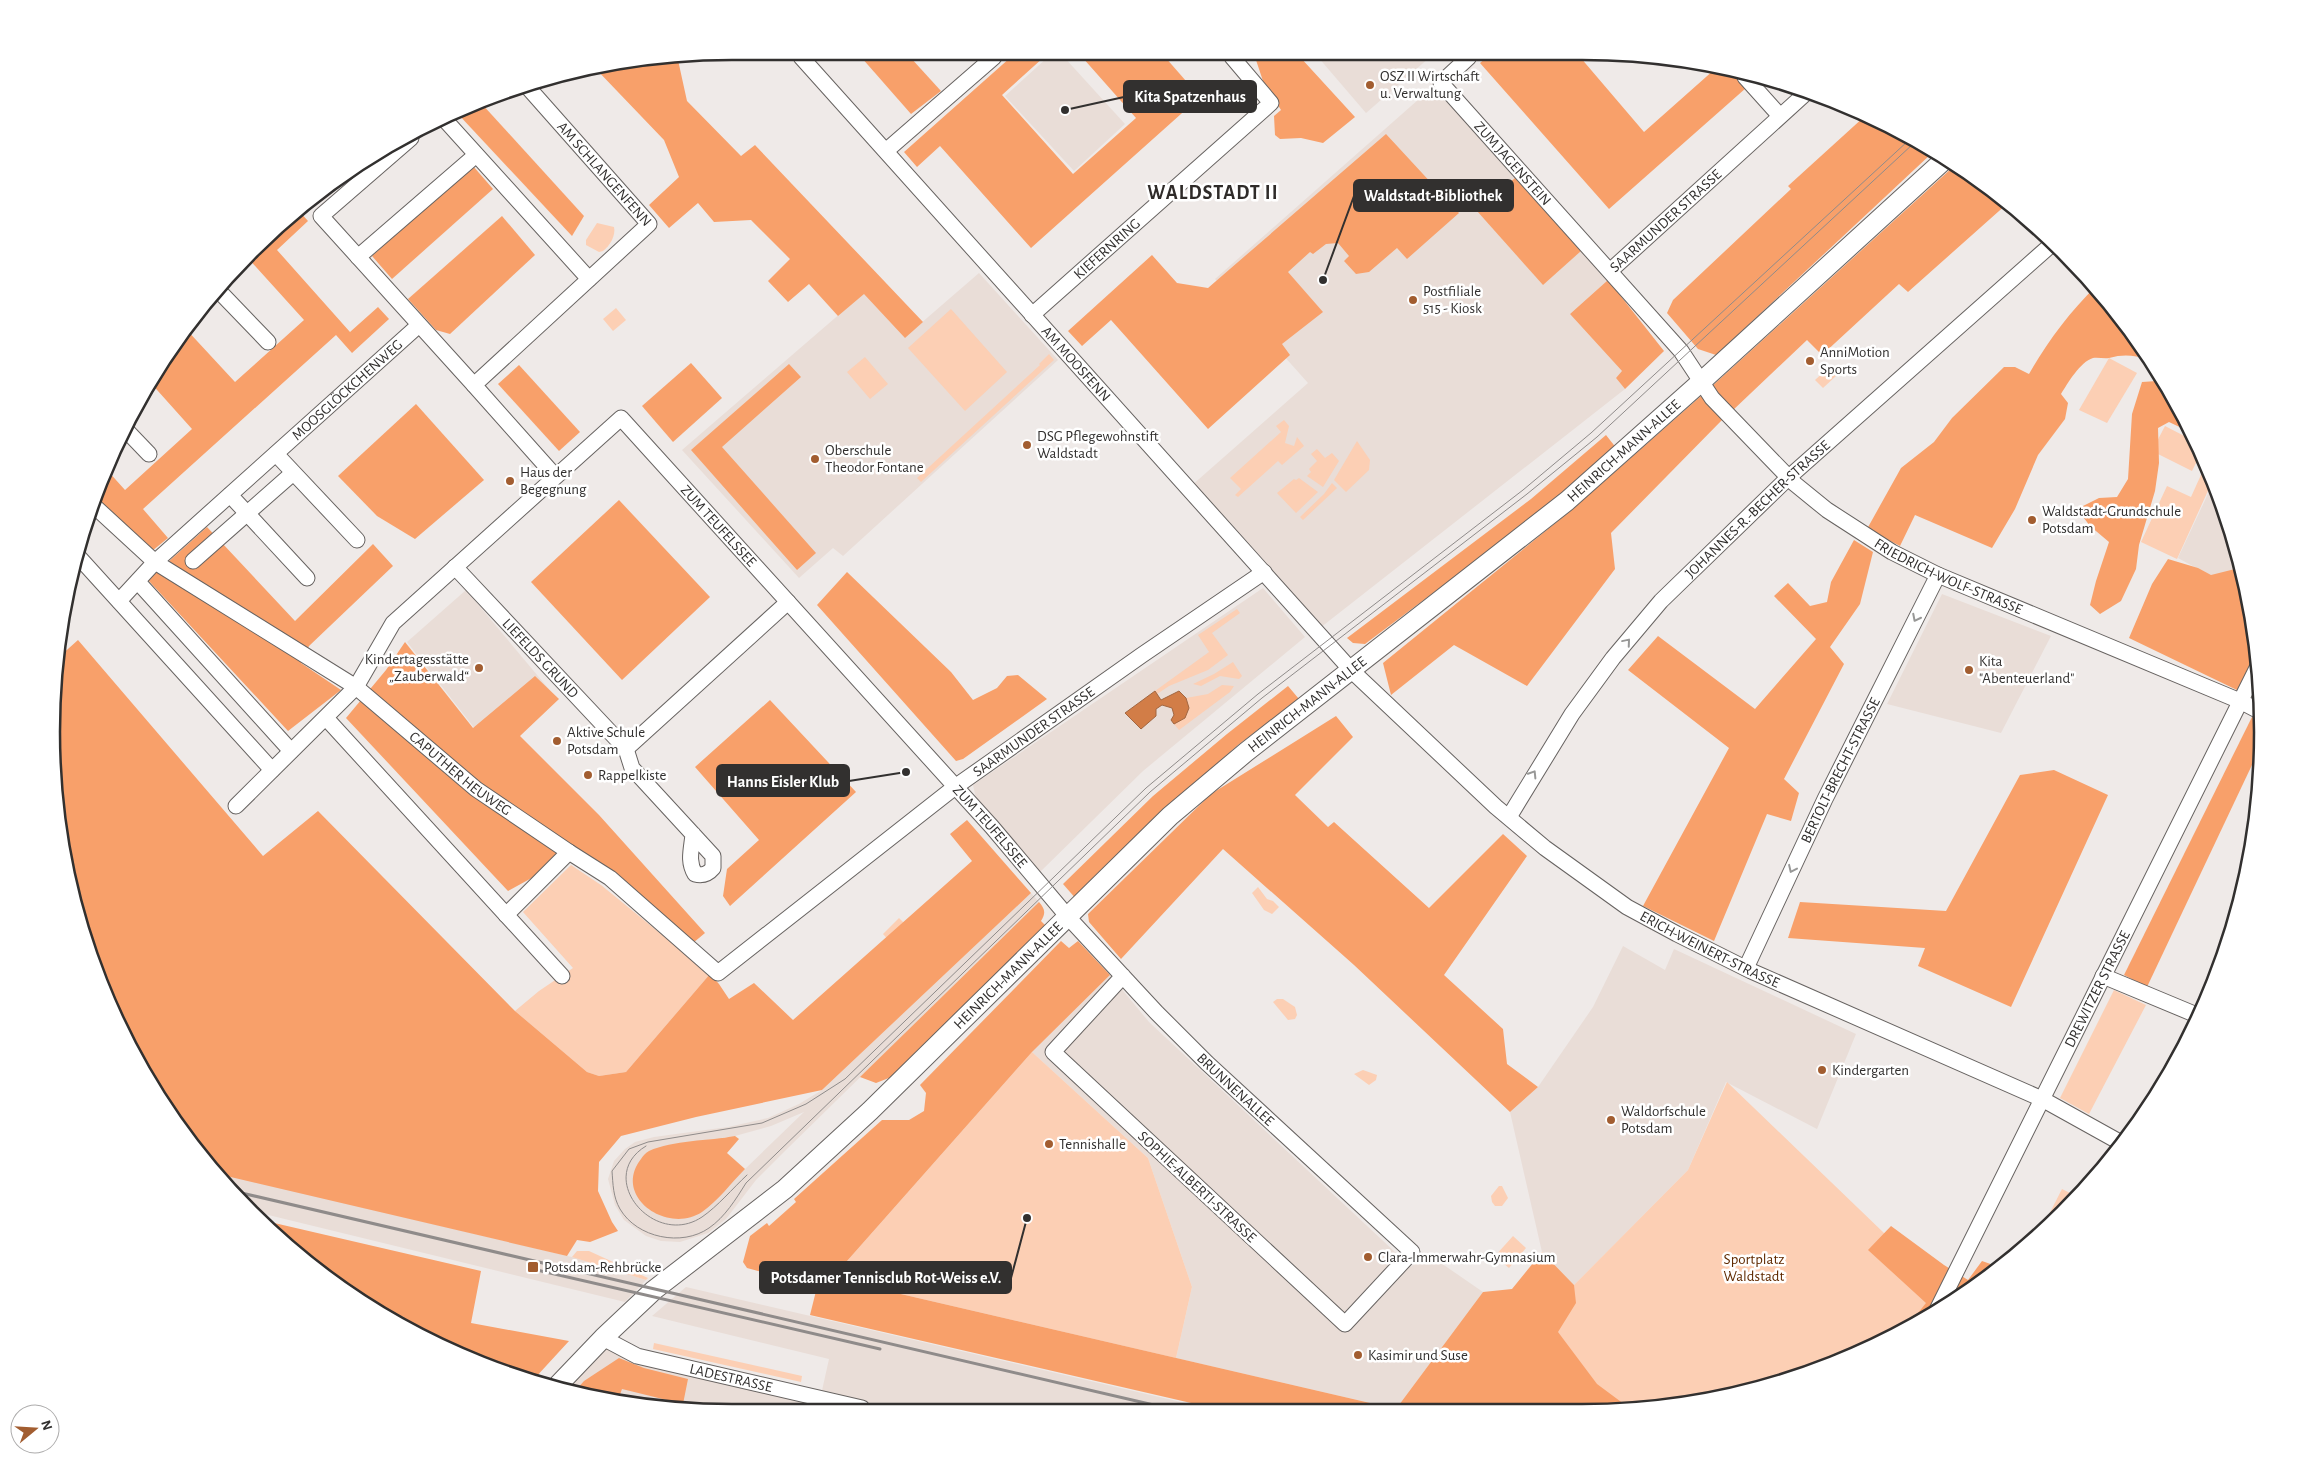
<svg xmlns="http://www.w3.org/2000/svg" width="2314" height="1464" viewBox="0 0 2314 1464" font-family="'Alegreya Sans',sans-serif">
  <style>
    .built { fill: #e9ddd7; fill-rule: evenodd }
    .green { fill: #fccfb4 }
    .forest { fill: #f8a06a }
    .water { fill: #d27d47; stroke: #a26640 }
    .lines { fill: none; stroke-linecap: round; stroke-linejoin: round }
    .minor-casing { stroke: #676361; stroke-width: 17 }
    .major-casing { stroke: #676361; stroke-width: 21 }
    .minor { stroke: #fff; stroke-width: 15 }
    .major { stroke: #fff; stroke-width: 19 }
    .tram { stroke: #8f8b8a; stroke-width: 1 }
    .rail { stroke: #8f8b8a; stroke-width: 3 }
    .oneway { stroke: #989897 }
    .poi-dot { fill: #a25d30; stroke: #fff; stroke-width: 2 }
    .labels { text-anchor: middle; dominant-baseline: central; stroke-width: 5; stroke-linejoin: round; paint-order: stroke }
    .poi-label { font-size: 15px; fill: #32302f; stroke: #fff; text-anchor: start }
    .street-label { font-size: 15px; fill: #32302f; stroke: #fff }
    .park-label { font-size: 15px; fill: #602a00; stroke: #fff }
    .district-label { font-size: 20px; font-weight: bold; letter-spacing: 1px; fill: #2f2b29; stroke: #fff }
    .rim { fill: none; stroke: #32302f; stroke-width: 2.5 }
    .leader { fill: none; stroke: #32302f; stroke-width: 2 }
    .callout-dot { fill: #32302f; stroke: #fff; stroke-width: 2 }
    .callout { fill: #32302f; stroke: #32302f; stroke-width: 2 }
    .callout-label { font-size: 16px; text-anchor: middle; font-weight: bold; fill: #fff }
  </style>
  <rect width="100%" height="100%" fill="#efeae8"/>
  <g class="built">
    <polygon points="1048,57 1064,57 1125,124 1074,171 1005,96"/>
    <polygon points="1318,57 1430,57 1366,113"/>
    <polygon points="1436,84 1608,280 1570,314 1623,372 1616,378 1625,389 1311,635 1182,494 1308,383 1215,279"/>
    <polygon points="979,273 1058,360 843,556 833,548 799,578 682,450 864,293 905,337"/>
    <polygon points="2213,483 2227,513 2240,571 2231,587 2178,558"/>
    <polygon points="1263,588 1305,637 1143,771 1040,872 977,803 973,785"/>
    <polygon points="466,590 553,694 490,748 407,642"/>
    <polygon points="1942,594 2051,636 2001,733 1887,704"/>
    <path d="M 1031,893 L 1039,902 L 788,1148 L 756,1180 L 726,1219 L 708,1233 L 680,1242 L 661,1241 L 646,1236 L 624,1220 L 615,1205 L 608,1179 L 614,1161 L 625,1149 L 635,1142 L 654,1137 L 728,1127 L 768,1118 L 799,1104 L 822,1090 ZM 804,1112 L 745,1169 L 701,1212 L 666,1146 L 735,1136 L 771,1126 Z"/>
    <polygon points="1623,946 1665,970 1674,949 1856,1034 1817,1129 1726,1082 1688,1170 1574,1285 1542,1252 1510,1112 1538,1087 1593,1007"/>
    <polygon points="1110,975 1149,1022 1411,1267 1425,1252 1483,1292 1396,1409 1176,1358 1192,1287 1148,1158 1032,1052"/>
    <polygon points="218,1173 576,1258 646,1280 625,1302 248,1210"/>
    <polygon points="686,1287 1211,1409 878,1408 821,1395 829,1359 652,1316"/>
    <polygon points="606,1348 831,1408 643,1407 570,1387"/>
  </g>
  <g class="green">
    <path d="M 597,223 L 614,227 C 616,235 610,246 603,251 L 599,252 L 586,245 L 586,240 Z"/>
    <polygon points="616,308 626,320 613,331 603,319"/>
    <polygon points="951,309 1007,372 965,411 908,348"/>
    <polygon points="1049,354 1054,360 921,482 917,478 1040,365 1039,364"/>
    <polygon points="865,357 888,384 870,399 847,372"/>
    <polygon points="2109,358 2137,373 2107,423 2079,410"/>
    <polygon points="1828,368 1836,376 1823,388 1815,380"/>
    <polygon points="1284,420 1289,426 1285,443 1294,446 1297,437 1304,446 1282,465 1278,461 1238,497 1235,495 1241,489 1230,478 1281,432 1276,426"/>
    <polygon points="2165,426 2194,441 2200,455 2192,471 2152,451"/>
    <polygon points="1357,441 1370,460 1369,470 1346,492 1334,480"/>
    <polygon points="1317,449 1325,458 1332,453 1339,461 1323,487 1307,476 1311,472 1309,469 1317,461 1311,454"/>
    <polygon points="2205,466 2212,482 2177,559 2141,542 2167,486 2191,497"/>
    <polygon points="1299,478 1318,492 1296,513 1277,493 1294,479 1296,480"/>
    <polygon points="1332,483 1337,488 1303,520 1300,517 1324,494"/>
    <polygon points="1237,609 1240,613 1212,633 1228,655 1208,670 1169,686 1157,694 1155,691 1209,652 1198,635"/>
    <polygon points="1233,662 1242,676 1239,679 1220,676 1201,686 1193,684 1214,674"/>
    <polygon points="1222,685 1234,686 1230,692 1179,730 1174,724 1185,718 1189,709 1186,698 1208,694"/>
    <polygon points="571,865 601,885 710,974 626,1072 599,1076 587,1072 515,1011 539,991 573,968 523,912"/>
    <polygon points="1258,887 1267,899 1273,901 1279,907 1272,914 1264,910 1252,893"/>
    <polygon points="899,918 909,928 892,944 883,934"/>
    <polygon points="2114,990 2146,1005 2089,1114 2060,1098"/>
    <polygon points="1277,999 1283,999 1295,1007 1297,1015 1295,1019 1288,1020 1273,1002"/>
    <polygon points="1032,1052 1148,1158 1192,1287 1176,1358 832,1278"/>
    <polygon points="1363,1070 1377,1075 1376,1080 1369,1085 1354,1074"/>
    <polygon points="1727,1082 1937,1284 1915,1325 1758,1389 1627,1411 1612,1411 1508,1355 1574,1285 1688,1170"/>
    <polygon points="1499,1186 1502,1186 1508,1198 1502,1206 1495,1206 1492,1202 1491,1196"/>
    <polygon points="2062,1189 2076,1196 2040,1234 2039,1234"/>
    <polygon points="1513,1236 1526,1248 1509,1268 1495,1256"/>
    <polygon points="577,1251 589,1251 648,1278 646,1280 572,1257"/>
    <polygon points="654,1343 802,1376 801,1382 653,1349"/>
  </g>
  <g class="forest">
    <polygon points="643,57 681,57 678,60 687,101 741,156 755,145 923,322 905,338 864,294 838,316 809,284 788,302 768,281 790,259 751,220 714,222 698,203 669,228 649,205 679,177 664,140 595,68"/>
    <polygon points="861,57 910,57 941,91 911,114"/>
    <polygon points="1011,57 1044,57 1002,95 1073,174 1136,118 1082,57 1165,57 1200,97 1031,248 940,146 917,167 904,152"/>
    <polygon points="1255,57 1300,57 1355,117 1323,143 1301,138 1280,139 1275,135 1274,116 1281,110 1263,81"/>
    <polygon points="1487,57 1580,57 1644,132 1715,69 1733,74 1746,88 1609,209 1480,63"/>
    <polygon points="481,103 584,216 572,236 458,114"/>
    <polygon points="1865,116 1931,154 1716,355 1698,349 1667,313 1673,300 1791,189 1788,186"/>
    <polygon points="1386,134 1459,213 1407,259 1397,248 1369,272 1356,274 1344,261 1349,256 1338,243 1326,244 1313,254 1310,252 1288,272 1323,312 1282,344 1290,355 1208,429 1111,320 1082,346 1068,331 1152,255 1177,283 1208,288"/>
    <polygon points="473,166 493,189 392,279 372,256"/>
    <polygon points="1953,167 1997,192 2008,203 1908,292 1899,284 1822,355 1807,340 1731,412 1710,388"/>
    <polygon points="1515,178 1581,251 1543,285 1477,211"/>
    <polygon points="299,211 308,221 277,250 350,332 378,307 389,319 352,353 336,335 143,509 168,538 152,551 95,497 107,470 125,490 192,429 149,381 185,328 235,382 304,320 246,256"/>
    <polygon points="502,216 535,255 450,334 436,330 408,299"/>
    <polygon points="1608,280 1664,351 1625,389 1616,378 1622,371 1570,314"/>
    <path d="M 2096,286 L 2148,359 C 2133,355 2123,354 2109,358 C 2104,359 2098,357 2093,358 C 2080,362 2068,383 2061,394 L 2068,403 L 2065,419 L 2038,455 L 2015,509 L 1992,548 L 1915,515 L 1900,546 L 1867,529 L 1901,468 L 1934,442 L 1952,418 L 2004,367 L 2015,367 L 2029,374 C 2048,341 2069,313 2096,286 Z"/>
    <polygon points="691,363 722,398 673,442 642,406"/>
    <polygon points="789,364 801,377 722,447 816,553 797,570 691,450"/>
    <polygon points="519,365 580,432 559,451 498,384"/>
    <polygon points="2157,381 2172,392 2190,432 2169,422 2158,428 2159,463 2155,491 2139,545 2136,569 2121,601 2100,614 2090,605 2096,581 2109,542 2090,526 2077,509 2099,498 2117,497 2128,479 2132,414 2142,382"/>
    <polygon points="1701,396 1723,419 1611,533 1615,569 1527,686 1454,645 1391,695 1383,663 1574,508"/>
    <polygon points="416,404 484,480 415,539 377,516 338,476"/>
    <polygon points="1606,435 1617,449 1541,512 1365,644 1353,643 1347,638 1531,499"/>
    <polygon points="619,500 710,597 622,680 531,582"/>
    <polygon points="207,527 295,621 373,544 393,566 309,646 301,663 341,690 288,731 148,580"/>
    <polygon points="1854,540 1873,552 1860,604 1830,647 1844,664 1784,779 1799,793 1791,821 1767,814 1714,941 1643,906 1729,748 1628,670 1658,636 1755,709 1816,639 1774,596 1788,583 1810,606 1827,602 1831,582"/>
    <polygon points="2168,559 2198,568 2211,575 2239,568 2257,651 2239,691 2129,638 2152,584"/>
    <polygon points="847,572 951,672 973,700 997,688 1007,676 1018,675 1047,699 963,759 956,761 817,605"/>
    <polygon points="78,640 263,856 318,811 515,1011 587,1072 599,1076 626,1072 710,974 719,984 729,999 754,983 793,1020 972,861 950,834 967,820 1031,893 822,1090 696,1117 621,1136 599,1162 598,1191 612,1222 618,1231 590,1242 577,1240 567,1256 218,1174 166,1110 121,1033 75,908 51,732 59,657"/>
    <polygon points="405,642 473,728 535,676 559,699 520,736 599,815 705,933 693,943 577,853 508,891 346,718 386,670"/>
    <polygon points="1288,686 1299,699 1238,745 1169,806 1077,900 1063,884 1153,796 1227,734"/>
    <polygon points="770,700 856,792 730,906 723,896 727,869 759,840 695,767"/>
    <polygon points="1336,716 1353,737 1295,795 1328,827 1334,822 1429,908 1503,834 1527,856 1444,975 1503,1029 1507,1064 1538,1087 1510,1112 1354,965 1223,849 1121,959 1089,922 1088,914 1211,794"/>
    <polygon points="2252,717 2259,719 2260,748 2147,987 2124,975"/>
    <polygon points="2054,770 2108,795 2011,1007 1918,966 1925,948 1788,938 1800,902 1946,911 2020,775"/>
    <path d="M 1039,902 C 1045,909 1046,913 1041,921 L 1047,927 L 899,1074 L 876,1083 L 860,1077 Z"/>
    <polygon points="1061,941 1069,948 1078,941 1110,975 1032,1052 832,1278 1396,1409 1483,1292 1512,1289 1542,1252 1574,1285 1576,1303 1558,1332 1597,1384 1632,1410 1329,1410 1305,1403 1302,1410 1217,1409 810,1315 817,1287 747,1268 743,1262 750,1236 767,1223 769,1226 796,1202 794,1199 882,1120 909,1120 924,1111 926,1093 920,1085"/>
    <path d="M 735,1136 L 739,1139 L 727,1153 L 745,1169 C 731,1183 718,1201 702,1212 C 667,1235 612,1196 641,1159 C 643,1156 645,1153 649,1151 C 673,1140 709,1141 735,1136 Z"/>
    <polygon points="257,1219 481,1271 471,1323 569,1341 535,1378 471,1361 404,1322 404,1317 389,1313 317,1272"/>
    <polygon points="1891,1226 1944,1265 1968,1280 1982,1261 1999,1267 1922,1322 1906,1328 1926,1303 1868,1250"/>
    <polygon points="619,1358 644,1368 688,1379 683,1404 622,1389 618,1400 577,1389 584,1381"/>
  </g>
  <polygon class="water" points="1155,691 1161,700 1179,691 1186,698 1189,708 1185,718 1174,724 1171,720 1174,715 1172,708 1162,705 1156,709 1156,716 1141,729 1125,713"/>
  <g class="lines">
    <defs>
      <g id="minor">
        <path id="s1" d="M 801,57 L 1352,671 L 1496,807 L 1545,848 L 1627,907 L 1677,934 L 1751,971 L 2042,1099 L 2123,1144"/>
        <path id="s2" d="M 1469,57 L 1441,83 L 1681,351 L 1712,398 L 1795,484 L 1827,510 L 1892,552 L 1938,575 L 2240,701 L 2259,711"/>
        <polyline points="1745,77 1780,116"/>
        <path id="s3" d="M 525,84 L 649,224 L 474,385 L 555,476"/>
        <polyline points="446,121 589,279"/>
        <polyline points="411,138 321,216 474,385"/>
        <polyline points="887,150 994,57"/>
        <polyline points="358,257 476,155"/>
        <path id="s4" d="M 1610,271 L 1806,93"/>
        <polyline points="217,289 268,342"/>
        <path id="s5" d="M 1032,315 L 1271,103 L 1232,57"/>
        <polyline points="125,429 149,454"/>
        <polyline points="276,454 357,540"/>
        <polyline points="230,495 307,578"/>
        <path id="s6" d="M 92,504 L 155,562 L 356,687 L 476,789 L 569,852 L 610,878 L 718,973 L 955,787 L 1142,655 L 1264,572"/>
        <polyline points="76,554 272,770"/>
        <polyline points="193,561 293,473"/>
        <path id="s7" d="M 455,567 L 626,749 L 788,602"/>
        <polyline points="138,582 291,751"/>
        <path id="s8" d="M 119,601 L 155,562 L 419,325"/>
        <polyline points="326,718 562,976"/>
        <path d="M 626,749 L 632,768 L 713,856 L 713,868 C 708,874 703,876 695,874 C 687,861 692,848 693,834"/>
        <path id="s9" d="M 236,806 L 356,687 L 393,623 L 621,418 L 992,827 L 1068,917 L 1157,1013 L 1207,1063 L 1412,1252 L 1345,1324 L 1053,1052 L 1123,976"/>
        <path id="s10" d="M 1509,817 L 1572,714 L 1613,658 L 1661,601 L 1788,478 L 2052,244"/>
        <polyline points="506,915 569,852"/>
        <path id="s11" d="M 1746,968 L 1825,799 L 1938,575"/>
        <polyline points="2103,976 2199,1016"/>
        <path id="s12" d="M 1936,1312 L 2258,666"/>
        <path id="s13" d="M 603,1338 L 637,1356 L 862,1408"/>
      </g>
      <g id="major">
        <path id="s14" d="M 559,1384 L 603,1338 L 654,1290 L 785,1189 L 870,1111 L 1170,816 L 1246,752 L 1567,501 L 1702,381 L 1943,161"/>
      </g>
    </defs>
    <use href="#minor" class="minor-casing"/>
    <use href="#major" class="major-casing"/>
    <use href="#minor" class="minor"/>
    <use href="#major" class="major"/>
    <g class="tram">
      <path d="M 1908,141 L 1591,433 L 1523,490 L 1258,694 L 1146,788 L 845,1079 L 806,1104 L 762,1123 L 648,1142 L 629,1149 L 612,1171 C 613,1184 613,1197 620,1209 C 637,1238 682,1247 709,1228 C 725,1217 736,1199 746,1183 L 1150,792 L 1262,698 L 1527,494 L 1597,437 L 1913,144"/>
      <path d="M 646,1146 C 594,1177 654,1249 702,1217 C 718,1206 732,1189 747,1175"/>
    </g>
    <g class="rail">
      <polyline points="233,1191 1171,1409"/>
      <polyline points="537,1270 880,1349"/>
    </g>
  </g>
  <defs><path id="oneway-chevron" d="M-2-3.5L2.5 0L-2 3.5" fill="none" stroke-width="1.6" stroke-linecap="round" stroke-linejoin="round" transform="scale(1.25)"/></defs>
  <g class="oneway">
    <use href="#oneway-chevron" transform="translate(1916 618) rotate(117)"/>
    <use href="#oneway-chevron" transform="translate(1627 642) rotate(-50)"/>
    <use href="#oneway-chevron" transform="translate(1533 774) rotate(-58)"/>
    <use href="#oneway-chevron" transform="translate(1792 869) rotate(115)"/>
  </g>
  <g class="poi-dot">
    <circle cx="1370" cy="85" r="5"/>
    <circle cx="1413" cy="300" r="5"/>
    <circle cx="1810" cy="361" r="5"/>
    <circle cx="1027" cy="445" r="5"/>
    <circle cx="815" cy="459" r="5"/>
    <circle cx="510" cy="481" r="5"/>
    <circle cx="2032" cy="520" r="5"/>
    <circle cx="479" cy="668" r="5"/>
    <circle cx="1969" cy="670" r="5"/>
    <circle cx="557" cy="741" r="5"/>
    <circle cx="588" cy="775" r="5"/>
    <circle cx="1822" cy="1070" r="5"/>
    <circle cx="1611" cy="1120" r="5"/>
    <circle cx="1049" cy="1144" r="5"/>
    <circle cx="1368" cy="1257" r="5"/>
    <rect x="527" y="1261" width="12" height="12" rx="2.5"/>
    <circle cx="1358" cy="1355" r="5"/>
  </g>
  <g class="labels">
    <g class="poi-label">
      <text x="1380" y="76">OSZ II Wirtschaft<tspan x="1380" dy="17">u. Verwaltung</tspan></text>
      <text x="1423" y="291">Postfiliale<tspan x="1423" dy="17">515 - Kiosk</tspan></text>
      <text x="1820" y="352">AnniMotion<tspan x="1820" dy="17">Sports</tspan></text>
      <text x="1037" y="436">DSG Pflegewohnstift<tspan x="1037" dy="17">Waldstadt</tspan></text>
      <text x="825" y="450">Oberschule<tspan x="825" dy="17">Theodor Fontane</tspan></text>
      <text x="520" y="472">Haus der<tspan x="520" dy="17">Begegnung</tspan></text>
      <text x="2042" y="511">Waldstadt-Grundschule<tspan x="2042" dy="17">Potsdam</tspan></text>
      <text x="469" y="659" text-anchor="end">Kindertagesstätte<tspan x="469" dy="17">„Zauberwald“</tspan></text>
      <text x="1979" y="661">Kita<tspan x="1979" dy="17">"Abenteuerland"</tspan></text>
      <text x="567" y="732">Aktive Schule<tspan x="567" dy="17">Potsdam</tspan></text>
      <text x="598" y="775">Rappelkiste</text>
      <text x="1832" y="1070">Kindergarten</text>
      <text x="1621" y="1111">Waldorfschule<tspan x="1621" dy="17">Potsdam</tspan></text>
      <text x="1059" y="1144">Tennishalle</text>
      <text x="1378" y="1257">Clara-Immerwahr-Gymnasium</text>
      <text x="544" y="1267">Potsdam-Rehbrücke</text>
      <text x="1368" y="1355">Kasimir und Suse</text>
    </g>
    <g class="street-label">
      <text stroke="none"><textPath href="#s2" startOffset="146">ZUM JAGENSTEIN</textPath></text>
      <text stroke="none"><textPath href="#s3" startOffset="120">AM SCHLANGENFENN</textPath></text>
      <text stroke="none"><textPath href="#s4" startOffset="75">SAARMUNDER STRASSE</textPath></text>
      <text stroke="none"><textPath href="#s5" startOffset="100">KIEFERNRING</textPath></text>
      <text stroke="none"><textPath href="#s1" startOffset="412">AM MOOSFENN</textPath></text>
      <text stroke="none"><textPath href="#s8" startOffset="311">MOOSGLÖCKCHENWEG</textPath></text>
      <text stroke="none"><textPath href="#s14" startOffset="1418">HEINRICH-MANN-ALLEE</textPath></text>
      <text stroke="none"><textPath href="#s10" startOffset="398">JOHANNES-R.-BECHER-STRASSE</textPath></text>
      <text stroke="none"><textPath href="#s9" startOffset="695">ZUM TEUFELSSEE</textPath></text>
      <text stroke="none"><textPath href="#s2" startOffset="754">FRIEDRICH-WOLF-STRASSE</textPath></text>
      <text stroke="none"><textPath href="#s7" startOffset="125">LIEFELDS GRUND</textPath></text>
      <text stroke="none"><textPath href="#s14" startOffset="1012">HEINRICH-MANN-ALLEE</textPath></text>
      <text stroke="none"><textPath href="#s6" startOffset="1182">SAARMUNDER STRASSE</textPath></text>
      <text stroke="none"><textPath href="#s11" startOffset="219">BERTOLT-BRECHT-STRASSE</textPath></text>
      <text stroke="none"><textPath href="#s6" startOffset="458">CAPUTHER HEUWEG</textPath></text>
      <text stroke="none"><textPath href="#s9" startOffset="1100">ZUM TEUFELSSEE</textPath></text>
      <text stroke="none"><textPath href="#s1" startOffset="1281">ERICH-WEINERT-STRASSE</textPath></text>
      <text stroke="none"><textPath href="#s14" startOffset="608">HEINRICH-MANN-ALLEE</textPath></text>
      <text stroke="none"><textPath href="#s12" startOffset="361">DREWITZER STRASSE</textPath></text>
      <text stroke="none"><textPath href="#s9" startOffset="1460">BRUNNENALLEE</textPath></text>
      <text transform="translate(1197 1187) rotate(43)">SOPHIE-ALBERTI-STRASSE</text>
      <text stroke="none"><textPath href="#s13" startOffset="135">LADESTRASSE</textPath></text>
    </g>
    <g class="park-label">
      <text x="1754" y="1259">Sportplatz<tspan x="1754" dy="17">Waldstadt</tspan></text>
    </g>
    <g class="district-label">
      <text x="1213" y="193">WALDSTADT II</text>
    </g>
  </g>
  <path d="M0 0H2314V1464H0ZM732 60H1582A672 672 0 0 1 2254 732V732A672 672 0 0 1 1582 1404H732A672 672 0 0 1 60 732V732A672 672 0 0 1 732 60Z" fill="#fff" fill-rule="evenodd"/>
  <path class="rim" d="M732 60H1582A672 672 0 0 1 2254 732V732A672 672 0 0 1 1582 1404H732A672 672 0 0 1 60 732V732A672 672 0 0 1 732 60Z"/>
  <path class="leader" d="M1065 110L1124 97M1323 280L1354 196M906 772L849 781M1027 1218L1011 1278"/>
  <g class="callout-dot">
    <circle cx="1065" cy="110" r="5"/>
    <circle cx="1323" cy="280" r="5"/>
    <circle cx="906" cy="772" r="5"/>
    <circle cx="1027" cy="1218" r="5"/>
  </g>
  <g class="callout">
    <rect x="1124" y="81" width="132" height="31" rx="5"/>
    <rect x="1354" y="180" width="159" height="31" rx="5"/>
    <rect x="717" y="765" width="132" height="31" rx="5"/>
    <rect x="760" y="1262" width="251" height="31" rx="5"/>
  </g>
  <g class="callout-label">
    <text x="1190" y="102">Kita Spatzenhaus</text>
    <text x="1433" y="201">Waldstadt-Bibliothek</text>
    <text x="783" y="787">Hanns Eisler Klub</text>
    <text x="886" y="1283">Potsdamer Tennisclub Rot-Weiss e.V.</text>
  </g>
  <g transform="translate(35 1429) rotate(72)"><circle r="24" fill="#ffffff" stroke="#adacac"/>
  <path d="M0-4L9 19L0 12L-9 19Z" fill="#a25d30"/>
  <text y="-8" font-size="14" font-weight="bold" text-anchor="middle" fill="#32302f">N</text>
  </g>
</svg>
